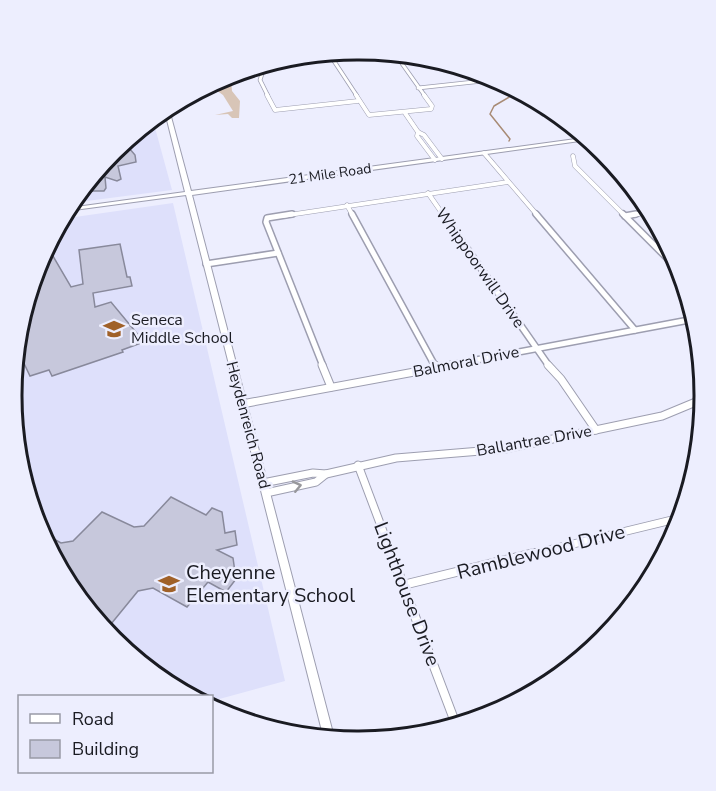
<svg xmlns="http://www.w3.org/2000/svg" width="716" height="791" viewBox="0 0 716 791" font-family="'Nunito Sans',sans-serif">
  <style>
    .built { fill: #dee0fb }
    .green { fill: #d8c5b7 }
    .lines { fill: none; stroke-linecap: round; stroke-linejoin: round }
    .stream { stroke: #a88b75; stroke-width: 1.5 }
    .building { fill: #c7c8dc; stroke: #88899b; stroke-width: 1.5 }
    .minor-far4-casing { stroke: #9d9eb0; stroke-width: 4.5 }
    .minor-far3-casing { stroke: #9d9eb0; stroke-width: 5 }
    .minor-far2-casing { stroke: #9d9eb0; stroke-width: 8 }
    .minor-far1-casing { stroke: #9d9eb0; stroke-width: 9 }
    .minor-casing { stroke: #9d9eb0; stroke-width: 10 }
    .tertiary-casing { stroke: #9d9eb0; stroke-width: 2 }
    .minor-far4 { stroke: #fff; stroke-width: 3 }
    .minor-far3 { stroke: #fff; stroke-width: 4 }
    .minor-far2 { stroke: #fff; stroke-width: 5 }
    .minor-far1 { stroke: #fff; stroke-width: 7 }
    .minor { stroke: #fff; stroke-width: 8 }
    .tertiary { fill: #fff; fill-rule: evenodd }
    .oneway { stroke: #98989c }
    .labels { text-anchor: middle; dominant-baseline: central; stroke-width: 5; stroke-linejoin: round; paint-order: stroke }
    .far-street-label { font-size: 14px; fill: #1a1b22; stroke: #edeefe }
    .street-label { font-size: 16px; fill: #1a1b22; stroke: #edeefe }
    .poi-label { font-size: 16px; fill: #1a1b22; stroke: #edeefe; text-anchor: start }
    .near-street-label { font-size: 20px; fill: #1a1b22; stroke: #edeefe }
    .near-poi-label { font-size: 20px; fill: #1a1b22; stroke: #edeefe; text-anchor: start }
    .rim { fill: none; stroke: #1a1b22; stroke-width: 3 }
  </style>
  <rect width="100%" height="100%" fill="#edeefe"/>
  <g class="built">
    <polygon points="154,124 172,190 79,202 114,151"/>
    <polygon points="173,203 285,681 212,701 212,696 198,696 113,640 38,528 12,396 38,263 68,218"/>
  </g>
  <polygon class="green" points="226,76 231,80 232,91 240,101 239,118 232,118 228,114 215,115 233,111 223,95 216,90 214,83"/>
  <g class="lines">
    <polyline class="stream" points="509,141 510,139 490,114 494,106 516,93"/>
  </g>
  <g class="building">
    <polygon points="129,148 135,155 136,162 118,166 121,179 117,181 105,177 106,188 104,191 86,191 114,151"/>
    <polygon points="120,244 127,277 130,277 132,286 93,293 95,307 111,302 144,342 122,350 123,352 52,376 49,370 30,376 20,355 38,263 41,259 53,256 71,287 83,284 79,250"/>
    <polygon points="171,497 206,515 212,508 222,512 225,533 235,531 237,545 217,550 233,558 236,579 226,592 208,582 187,607 153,588 138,591 111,624 98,617 41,532 61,543 73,541 102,512 134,527 144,526"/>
  </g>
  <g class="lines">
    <defs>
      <g id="minor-far4">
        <polyline points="330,55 357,96"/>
        <polyline points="398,58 425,96"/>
        <polyline points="264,68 260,80 268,96"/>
        <polyline points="418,88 483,81 487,79 484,75"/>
      </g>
      <g id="minor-far3">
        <polyline points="267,95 275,110 358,101"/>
        <polyline points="356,95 369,115 431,109 432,106 424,95"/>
        <polyline points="405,113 418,132 417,136 435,160"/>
        <polyline points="543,114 548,115"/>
        <polyline points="418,132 424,135 442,159"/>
        <polyline points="484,153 538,216"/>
        <polyline points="573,156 575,166 625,216"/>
        <polyline points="428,193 444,216"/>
        <polyline points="347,205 353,216"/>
        <polyline points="282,216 508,182"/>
        <polyline points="627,216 644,213"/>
      </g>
      <g id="minor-far2">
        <polyline points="292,214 267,218 266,222 323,366"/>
        <polyline points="352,214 435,366"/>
        <polyline points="443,214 549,366"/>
        <polyline points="536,214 635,330"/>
        <polyline points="623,214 679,270"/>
        <polyline points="625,216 636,214"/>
        <polyline points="206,264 278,253"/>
        <polyline points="444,366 689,320"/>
      </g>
      <g id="minor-far1">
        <polyline points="322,365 331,387"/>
        <polyline points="435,365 436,367"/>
        <polyline points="548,365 561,379 596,430"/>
        <polyline points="242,404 452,365"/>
        <polyline points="358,465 392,555"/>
        <polyline points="263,483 313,473 326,474 396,458 505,449 662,416 703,399"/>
        <polyline points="266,493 316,482 326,474"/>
        <polyline points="528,555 680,518"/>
      </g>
      <g id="minor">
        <polyline points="391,553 455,722"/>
        <polyline points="403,585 534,553"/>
      </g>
      <polygon id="tertiary" points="170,113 191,191 583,138 587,140 192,195 334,737 323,735 186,195 74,210 76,207 185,192 166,116"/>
    </defs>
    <use href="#minor-far4" class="minor-far4-casing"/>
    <use href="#minor-far3" class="minor-far3-casing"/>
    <use href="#minor-far2" class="minor-far2-casing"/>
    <use href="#minor-far1" class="minor-far1-casing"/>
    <use href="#minor" class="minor-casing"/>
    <use href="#tertiary" class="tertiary-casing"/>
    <use href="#minor-far4" class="minor-far4"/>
    <use href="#minor-far3" class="minor-far3"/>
    <use href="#minor-far2" class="minor-far2"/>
    <use href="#minor-far1" class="minor-far1"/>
    <use href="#minor" class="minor"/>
    <use href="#tertiary" class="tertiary"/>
  </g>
  <defs><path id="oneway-chevron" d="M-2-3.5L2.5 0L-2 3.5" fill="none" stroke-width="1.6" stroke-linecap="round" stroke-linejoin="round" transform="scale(1.5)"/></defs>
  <use class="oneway" href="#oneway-chevron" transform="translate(297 486) rotate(-13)"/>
  <defs>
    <symbol id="school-bare" viewBox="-9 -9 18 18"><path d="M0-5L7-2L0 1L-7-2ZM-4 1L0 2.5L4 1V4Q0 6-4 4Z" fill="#a06129" stroke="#edeefe" stroke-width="2.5" paint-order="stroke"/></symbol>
  </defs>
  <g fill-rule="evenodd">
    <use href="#school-bare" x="99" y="314" width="30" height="30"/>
    <use href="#school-bare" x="154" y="569" width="30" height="30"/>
  </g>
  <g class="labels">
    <g class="far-street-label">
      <text transform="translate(330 174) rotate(-8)">21 Mile Road</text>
    </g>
    <g class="street-label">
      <text transform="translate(480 268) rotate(55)">Whippoorwill Drive</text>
      <text transform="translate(466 362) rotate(-11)">Balmoral Drive</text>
      <text transform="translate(248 425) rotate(75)">Heydenreich Road</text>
      <text transform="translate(534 441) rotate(-10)">Ballantrae Drive</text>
    </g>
    <g class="poi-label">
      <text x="131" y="320">Seneca<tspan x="131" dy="18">Middle School</tspan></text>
    </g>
    <g class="near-street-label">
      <text transform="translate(541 552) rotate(-14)">Ramblewood Drive</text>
      <text transform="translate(407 594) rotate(69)">Lighthouse Drive</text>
    </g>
    <g class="near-poi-label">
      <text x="186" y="572">Cheyenne<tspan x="186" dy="23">Elementary School</tspan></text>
    </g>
  </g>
  <path d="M0 0H716V791H0ZM357 60H359A335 335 0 0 1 694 395V396A335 335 0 0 1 359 731H357A335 335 0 0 1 22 396V395A335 335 0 0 1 357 60Z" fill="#edeefe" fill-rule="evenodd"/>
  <path class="rim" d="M357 60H359A335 335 0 0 1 694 395V396A335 335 0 0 1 359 731H357A335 335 0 0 1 22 396V395A335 335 0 0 1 357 60Z"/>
  <rect x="18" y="695" width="195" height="78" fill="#edeefe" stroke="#999aa6" stroke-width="1.5"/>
  <rect x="30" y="714" width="30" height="9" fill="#ffffff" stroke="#999aa6" stroke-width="1.5"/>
  <text x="72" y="725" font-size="18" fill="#1a1b22">Road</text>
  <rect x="30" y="740" width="30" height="18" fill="#c7c8dc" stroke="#999aa6" stroke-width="1.5"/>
  <text x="72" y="755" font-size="18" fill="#1a1b22">Building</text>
</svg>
